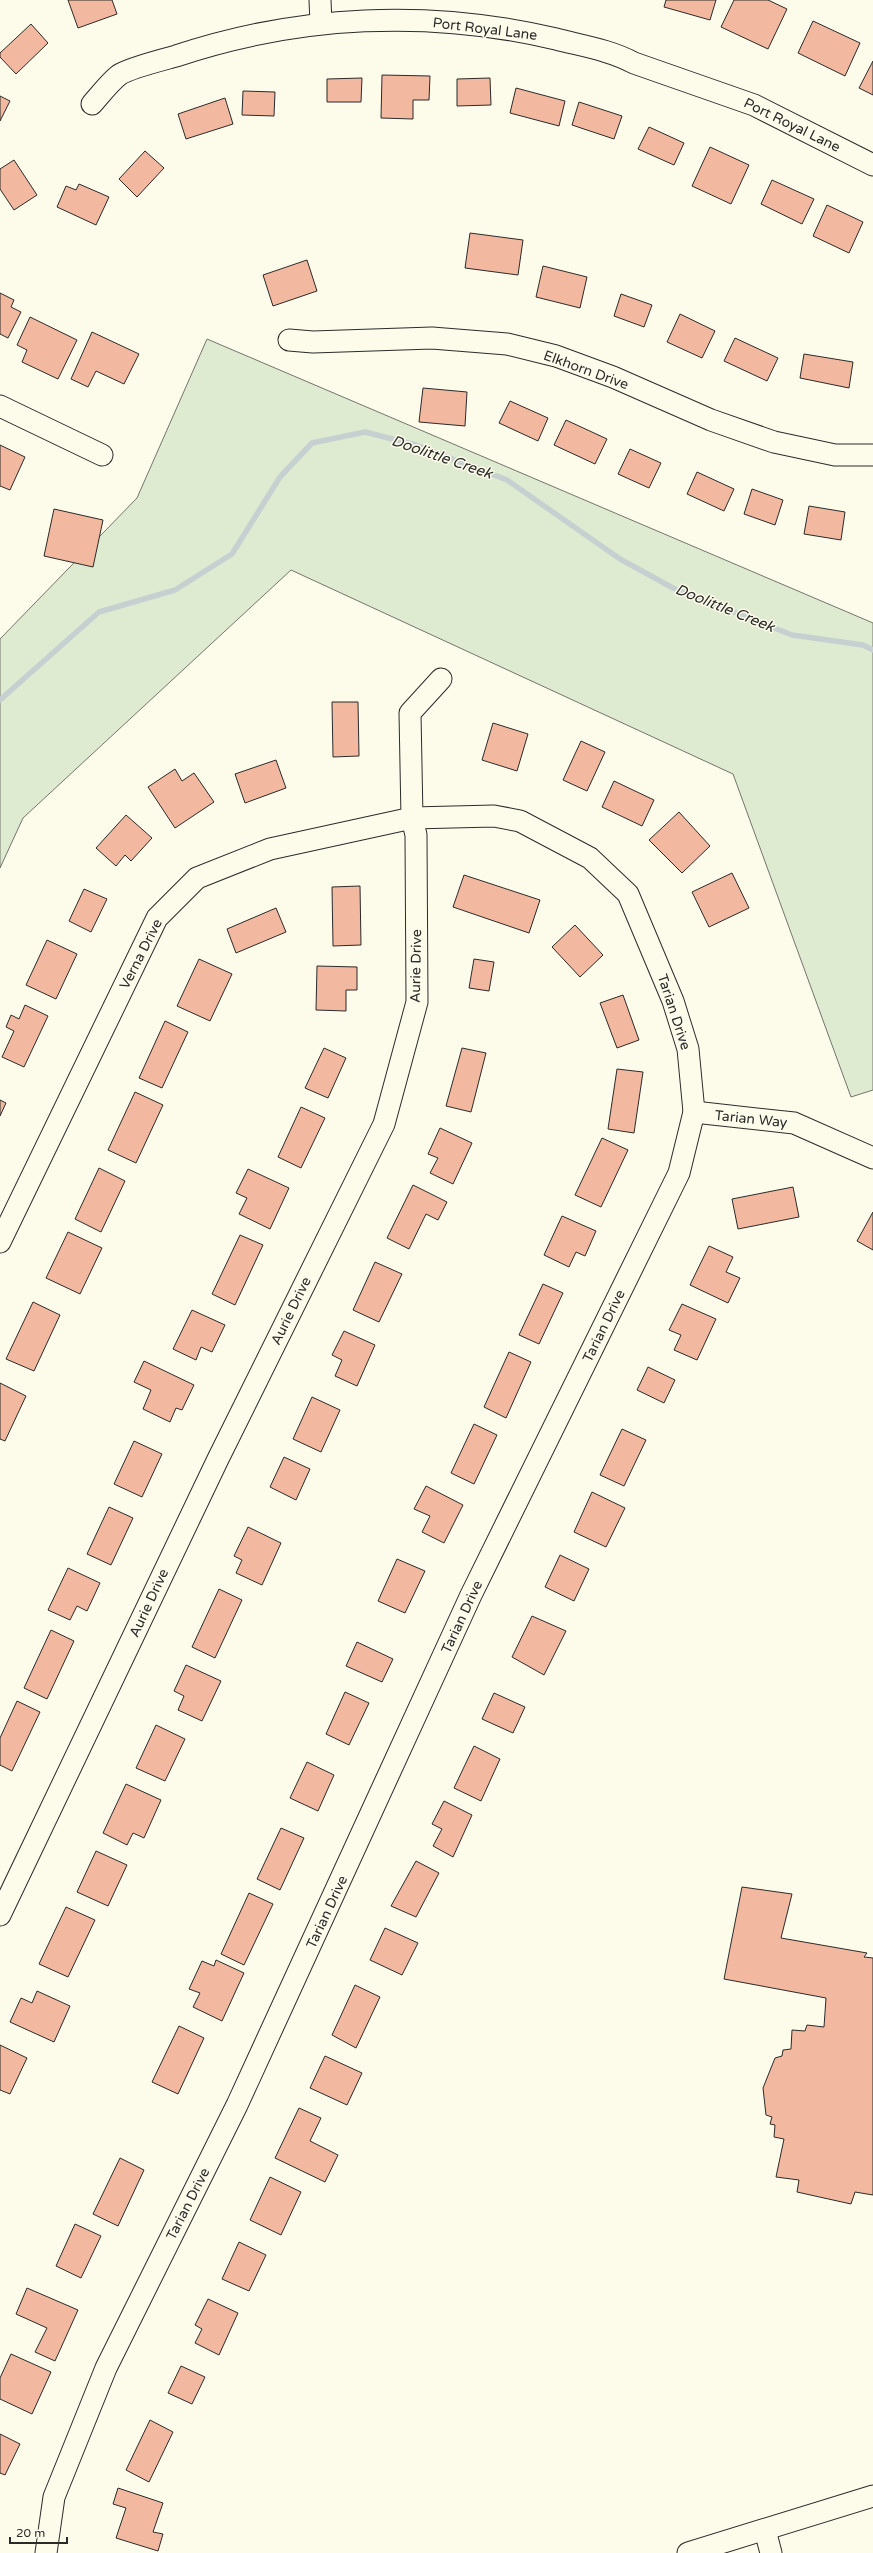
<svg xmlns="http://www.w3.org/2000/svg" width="873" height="2553" viewBox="0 0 873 2553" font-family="'Varela Round',sans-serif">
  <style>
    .green { fill: #deebd1; stroke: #74746e }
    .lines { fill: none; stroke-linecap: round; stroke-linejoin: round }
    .stream { stroke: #c7d0d0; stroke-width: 5.5 }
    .building { fill: #f2b8a0; stroke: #2b2b2b }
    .minor-casing { stroke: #2b2b2b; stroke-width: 23 }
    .minor { stroke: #fdfbea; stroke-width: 21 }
    .labels { text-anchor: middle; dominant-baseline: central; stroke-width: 3; stroke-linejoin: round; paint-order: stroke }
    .street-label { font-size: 14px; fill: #2b2b2b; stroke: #fdfbea }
    .water-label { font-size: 15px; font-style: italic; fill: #2b2b2b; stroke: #fdfbea }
  </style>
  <rect width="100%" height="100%" fill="#fdfbea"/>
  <polygon class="green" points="207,339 873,623 873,1090 851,1097 733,774 291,570 23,818 0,868 0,639 137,498"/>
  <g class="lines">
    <polyline class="stream" points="0,700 99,612 175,590 232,554 280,477 312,443 365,432 416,445 507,480 620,559 673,588 792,635 863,645 873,650"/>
  </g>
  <g class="building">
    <polygon points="68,0 112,0 117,14 78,28"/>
    <polygon points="666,0 716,0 710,20 664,7"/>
    <polygon points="734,0 768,0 787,9 768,49 721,27"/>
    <polygon points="813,21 860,43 845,76 798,53"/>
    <polygon points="31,24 48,43 16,74 0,57 0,53"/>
    <polygon points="873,61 873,95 859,88"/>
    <polygon points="382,75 430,76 429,100 413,100 413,119 381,118"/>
    <polygon points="362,78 361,102 327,102 327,79"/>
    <polygon points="490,78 491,105 457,106 457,79"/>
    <polygon points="516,88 565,101 559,126 510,113"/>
    <polygon points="243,91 275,92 274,116 242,115"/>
    <polygon points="0,96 10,101 0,121"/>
    <polygon points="225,98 233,124 186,139 178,114"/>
    <polygon points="579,102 622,116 614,139 572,125"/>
    <polygon points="649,127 684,143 674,165 638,149"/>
    <polygon points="710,147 749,165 731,204 692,186"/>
    <polygon points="145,151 164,168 137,197 119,179"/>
    <polygon points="14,160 37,195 14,210 0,189 0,169"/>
    <polygon points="772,180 814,199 802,224 761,204"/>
    <polygon points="79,184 109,197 96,225 57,207 66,186 76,190"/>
    <polygon points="827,205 863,222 849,253 813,236"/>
    <polygon points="470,233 523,240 518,275 465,268"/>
    <polygon points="307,260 317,291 273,306 263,275"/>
    <polygon points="543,266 587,277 580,308 536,297"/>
    <polygon points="0,293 14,300 11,307 21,312 8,338 0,334"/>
    <polygon points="621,294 652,305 644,327 614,316"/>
    <polygon points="680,314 715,331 702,358 667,342"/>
    <polygon points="30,317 77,340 58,379 22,362 27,350 17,345"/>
    <polygon points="92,332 139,354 124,384 96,371 88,387 71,379"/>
    <polygon points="735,338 778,358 767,381 724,361"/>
    <polygon points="804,354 853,362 849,388 800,378"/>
    <polygon points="423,388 467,392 465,426 419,422"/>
    <polygon points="510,401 548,418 538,441 499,423"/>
    <polygon points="566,420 607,439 595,464 554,445"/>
    <polygon points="0,445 25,457 10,490 0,486"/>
    <polygon points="630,449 661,463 649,488 618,474"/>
    <polygon points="697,472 734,489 724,511 687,494"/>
    <polygon points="752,489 783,500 775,525 744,514"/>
    <polygon points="809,506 845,512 841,540 804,534"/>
    <polygon points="54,509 103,520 93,567 44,556"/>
    <polygon points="332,702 358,702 359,756 333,757"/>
    <polygon points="493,723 528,734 517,771 482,760"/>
    <polygon points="581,741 605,752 587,791 563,780"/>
    <polygon points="276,760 286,788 245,803 235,774"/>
    <polygon points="175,769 182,781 194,773 214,802 175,828 148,787"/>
    <polygon points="614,781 654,800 642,826 602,807"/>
    <polygon points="679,812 710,846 682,873 649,840"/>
    <polygon points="126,815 152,838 131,861 125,855 116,866 96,848"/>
    <polygon points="732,873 749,908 709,927 692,892"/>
    <polygon points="464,875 540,900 529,933 453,907"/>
    <polygon points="360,886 361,945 333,946 332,887"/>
    <polygon points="84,889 107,899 91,932 69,921"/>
    <polygon points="276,908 286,932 236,953 227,929"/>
    <polygon points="575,925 603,955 580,977 552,947"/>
    <polygon points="47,940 77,954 56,999 26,985"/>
    <polygon points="199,959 232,974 210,1021 177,1006"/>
    <polygon points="474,959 494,962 489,991 469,988"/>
    <polygon points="317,966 357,967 357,990 346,990 346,1011 316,1010"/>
    <polygon points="623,995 639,1040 617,1048 600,1003"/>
    <polygon points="25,1005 48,1016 24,1067 2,1057 14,1031 6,1027 11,1015 19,1019"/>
    <polygon points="165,1021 188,1032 162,1088 139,1078"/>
    <polygon points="324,1048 346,1058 328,1098 305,1088"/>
    <polygon points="462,1048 486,1053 471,1112 446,1106"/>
    <polygon points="617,1069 643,1072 634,1133 608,1129"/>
    <polygon points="135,1092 163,1105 136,1163 108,1150"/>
    <polygon points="0,1100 6,1103 0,1116"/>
    <polygon points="301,1107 325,1118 301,1168 278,1157"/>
    <polygon points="440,1128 472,1143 453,1184 430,1173 438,1158 428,1154"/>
    <polygon points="602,1138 628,1150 601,1207 575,1195"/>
    <polygon points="99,1168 125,1181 101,1232 75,1219"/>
    <polygon points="248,1169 289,1188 270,1229 239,1214 247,1198 236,1193"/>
    <polygon points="413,1185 447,1202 438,1220 426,1214 409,1249 387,1238"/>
    <polygon points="793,1187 799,1217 738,1229 732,1199"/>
    <polygon points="873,1212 873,1250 857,1241"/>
    <polygon points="562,1216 596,1231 585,1256 576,1252 569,1267 544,1255"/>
    <polygon points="68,1232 102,1248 80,1294 46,1278"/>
    <polygon points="240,1235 263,1245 235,1305 212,1294"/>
    <polygon points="709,1246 733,1257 726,1272 740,1278 728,1303 690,1285"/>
    <polygon points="375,1262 402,1274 379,1322 353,1310"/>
    <polygon points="543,1284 563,1293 539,1344 519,1335"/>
    <polygon points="33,1302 60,1315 34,1371 6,1359"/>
    <polygon points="682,1304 716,1319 697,1360 674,1350 681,1335 669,1330"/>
    <polygon points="192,1310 225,1325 212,1352 201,1347 196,1360 173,1349"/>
    <polygon points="344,1331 375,1345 357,1386 335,1376 342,1360 332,1355"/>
    <polygon points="509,1352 531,1362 506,1418 484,1407"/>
    <polygon points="144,1361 194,1385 182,1410 176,1408 170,1422 143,1409 151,1390 134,1382"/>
    <polygon points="648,1367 675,1380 664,1403 637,1390"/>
    <polygon points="0,1383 26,1396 5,1441 0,1439"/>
    <polygon points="312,1397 340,1410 321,1452 293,1439"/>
    <polygon points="474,1424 497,1435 474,1484 451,1473"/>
    <polygon points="622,1429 646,1440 624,1486 600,1475"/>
    <polygon points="134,1441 162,1454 142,1497 114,1484"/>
    <polygon points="284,1457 310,1469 296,1500 270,1487"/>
    <polygon points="426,1486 463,1505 444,1543 422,1532 430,1516 414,1509"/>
    <polygon points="592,1492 625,1508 606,1547 574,1532"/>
    <polygon points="109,1507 133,1518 111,1565 87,1554"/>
    <polygon points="248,1527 281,1543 262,1585 236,1573 242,1560 234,1556"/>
    <polygon points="560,1555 589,1569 574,1601 545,1587"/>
    <polygon points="397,1559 425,1571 405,1613 378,1601"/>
    <polygon points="68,1568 100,1583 87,1611 77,1606 70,1620 48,1610"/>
    <polygon points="219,1589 242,1600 215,1658 192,1647"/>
    <polygon points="532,1616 566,1631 544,1675 512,1657"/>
    <polygon points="51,1630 74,1641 47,1699 24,1688"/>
    <polygon points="357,1642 393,1659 382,1682 346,1666"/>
    <polygon points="186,1665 221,1681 202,1721 178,1710 184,1696 174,1691"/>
    <polygon points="345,1692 369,1703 349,1745 326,1734"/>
    <polygon points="494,1693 525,1707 513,1733 482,1719"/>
    <polygon points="17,1701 40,1712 12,1771 0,1765 0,1738"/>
    <polygon points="156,1725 185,1739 165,1781 136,1768"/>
    <polygon points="474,1746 500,1759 481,1801 454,1788"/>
    <polygon points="307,1762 334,1775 318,1811 290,1798"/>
    <polygon points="126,1784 161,1800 144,1838 133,1833 127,1845 103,1833"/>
    <polygon points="444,1801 472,1815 453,1857 433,1846 442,1829 432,1824"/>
    <polygon points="281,1828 304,1838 280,1890 257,1879"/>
    <polygon points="96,1851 127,1865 108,1906 77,1892"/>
    <polygon points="416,1861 439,1873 416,1917 391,1906"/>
    <polygon points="742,1887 792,1894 781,1938 867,1953 864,1957 873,1958 873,2195 855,2192 851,2204 797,2192 799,2180 776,2177 784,2139 774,2137 775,2125 770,2124 772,2117 766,2115 763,2088 775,2058 782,2056 783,2050 791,2049 792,2030 805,2031 807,2025 824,2027 826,1998 724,1979"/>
    <polygon points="249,1893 273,1904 244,1965 221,1954"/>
    <polygon points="66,1907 95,1920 68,1977 39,1964"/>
    <polygon points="385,1928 418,1943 402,1975 370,1960"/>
    <polygon points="216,1960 244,1973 222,2021 193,2007 200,1993 189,1989 202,1961 214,1966"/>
    <polygon points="355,1985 380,1997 356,2048 332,2035"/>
    <polygon points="37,1991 70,2006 54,2042 10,2022 21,1998 32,2003"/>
    <polygon points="179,2026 204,2038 178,2094 152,2082"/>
    <polygon points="0,2045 27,2058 10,2094 0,2090"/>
    <polygon points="325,2056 362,2073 347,2105 310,2088"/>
    <polygon points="299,2108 321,2118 310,2141 338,2155 325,2182 275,2158"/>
    <polygon points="120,2158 144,2170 118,2226 93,2214"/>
    <polygon points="270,2177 301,2192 281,2235 250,2220"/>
    <polygon points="75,2224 101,2236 81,2278 56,2266"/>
    <polygon points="239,2242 266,2255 249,2291 222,2279"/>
    <polygon points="27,2288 78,2310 55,2361 35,2352 47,2328 16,2314"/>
    <polygon points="208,2299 238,2313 219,2355 195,2343 202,2329 195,2325"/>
    <polygon points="11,2354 51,2372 32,2414 0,2399 0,2378"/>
    <polygon points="181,2366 205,2377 192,2404 168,2393"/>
    <polygon points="150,2420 173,2432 149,2482 126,2470"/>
    <polygon points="0,2434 20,2444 5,2475 0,2473"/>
    <polygon points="118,2488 163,2503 153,2532 163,2534 158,2551 116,2538 126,2508 113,2504"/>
  </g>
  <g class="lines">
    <defs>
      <g id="minor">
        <polyline points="320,0 321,23"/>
        <path d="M 92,104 C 100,95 109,83 119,75 C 129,68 162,60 176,56 C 299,15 429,9 556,39 C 583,46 610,50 634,63 L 754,105 L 873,165"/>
        <polyline points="289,340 313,342 432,338 507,344 556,356 613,377 711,420 774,442 835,455 873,455"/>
        <polyline points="0,406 102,455"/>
        <polyline points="694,1112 794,1123 873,1158"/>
        <polyline points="0,1242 157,918 197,878 270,849 412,818 494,816 520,821 590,858 628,894 673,1001 688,1049 694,1112 679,1173 471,1595 237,2105 106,2368 54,2497 46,2553"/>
        <polyline points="0,1915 218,1459 384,1124 417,1002 416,835 412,818 410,713 441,679"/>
        <polyline points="765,2530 771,2553"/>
        <polyline points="688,2553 873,2496"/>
      </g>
    </defs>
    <use href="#minor" class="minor-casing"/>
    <use href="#minor" class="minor"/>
  </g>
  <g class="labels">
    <g class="street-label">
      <text transform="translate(485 29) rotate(7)">Port Royal Lane</text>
      <text transform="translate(792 125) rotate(26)">Port Royal Lane</text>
      <text transform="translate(586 370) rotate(20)">Elkhorn Drive</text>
      <text transform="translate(141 954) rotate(-63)">Verna Drive</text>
      <text transform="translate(416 966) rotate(-89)">Aurie Drive</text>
      <text transform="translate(674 1012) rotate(72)">Tarian Drive</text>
      <text transform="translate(751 1119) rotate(6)">Tarian Way</text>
      <text transform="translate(291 1311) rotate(-64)">Aurie Drive</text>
      <text transform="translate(604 1326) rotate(-64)">Tarian Drive</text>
      <text transform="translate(149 1603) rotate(-65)">Aurie Drive</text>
      <text transform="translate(462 1617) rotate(-65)">Tarian Drive</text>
      <text transform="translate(327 1912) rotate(-65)">Tarian Drive</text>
      <text transform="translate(188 2204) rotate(-63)">Tarian Drive</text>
    </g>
    <g class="water-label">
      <text transform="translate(442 457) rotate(19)">Doolittle Creek</text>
      <text transform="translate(725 608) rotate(22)">Doolittle Creek</text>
    </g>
  </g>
  <path d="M10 2537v6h57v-6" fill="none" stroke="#2b2b2b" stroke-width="2"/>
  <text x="16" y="2537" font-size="12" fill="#2b2b2b" stroke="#fdfbea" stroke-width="3" paint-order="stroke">20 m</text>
</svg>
